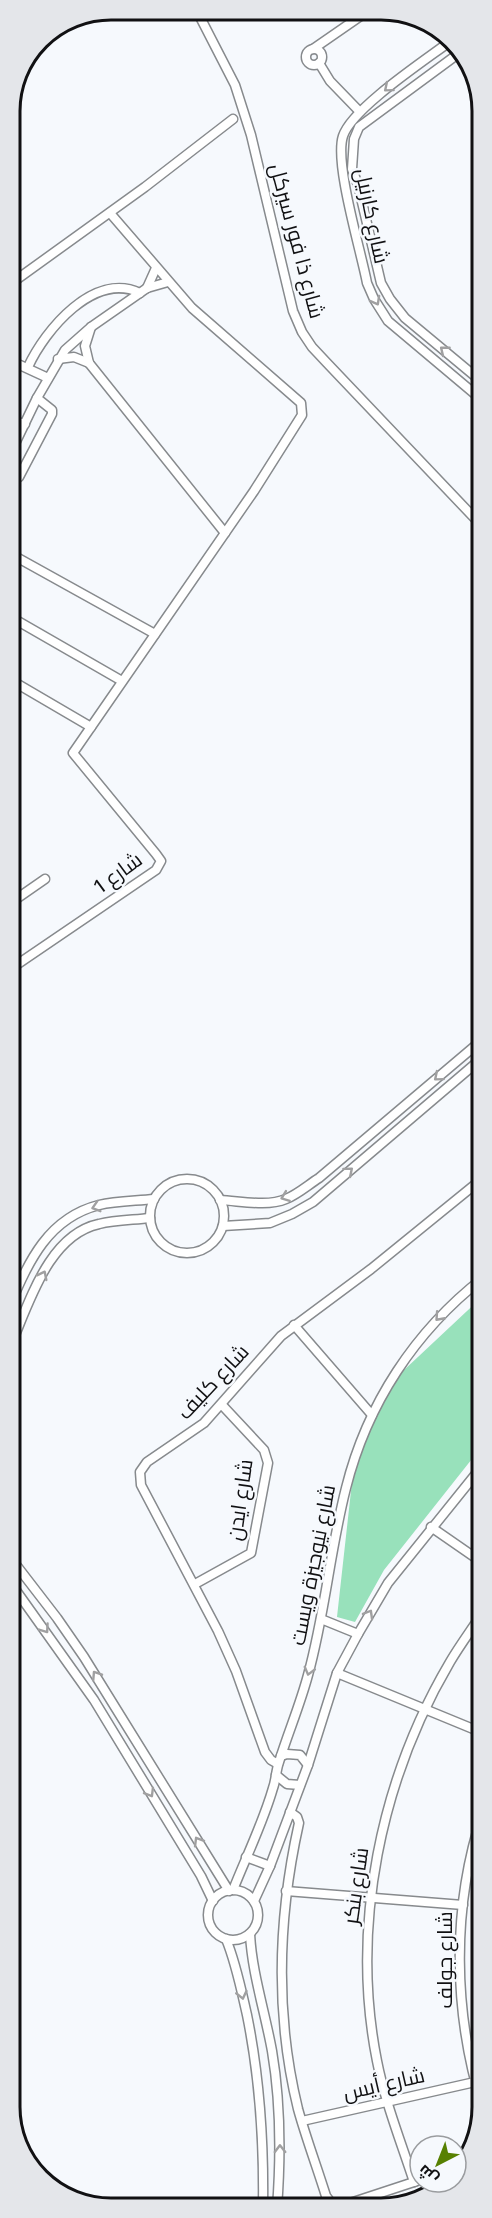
<svg xmlns="http://www.w3.org/2000/svg" width="492" height="2218" viewBox="0 0 492 2218" font-family="'Fira Sans Condensed',Cairo,sans-serif">
  <style>
    .green { fill: #98e1bb }
    .lines { fill: none; stroke-linecap: round; stroke-linejoin: round }
    .street-casing { stroke: #878a8d; stroke-width: 11 }
    .street { stroke: #fff; stroke-width: 8 }
    .oneway { stroke: #a0a0a1 }
    .labels { text-anchor: middle; dominant-baseline: central; stroke-width: 5; stroke-linejoin: round; paint-order: stroke }
    .street-label { font-size: 21px; fill: #111113; stroke: #f6f9fd }
    .rim { fill: none; stroke: #111113; stroke-width: 3 }
  </style>
  <rect width="100%" height="100%" fill="#f6f9fd"/>
  <polygon class="green" points="483,1296 483,1445 384,1570 355,1622 337,1617 356,1446 403,1371"/>
  <g class="lines">
    <defs>
      <g id="street">
        <polyline points="199,15 235,85 251,135 293,311 302,332 312,347 327,363 482,526"/>
        <path d="M 452,40 C 427,59 352,108 343,136 C 334,163 361,251 367,283 L 374,299 L 388,321 L 482,400"/>
        <circle cx="314" cy="57" r="8"/>
        <polyline points="313,49 365,13"/>
        <polyline points="462,51 359,127 354,139 352,169 358,185 381,283 390,299 405,318 482,382"/>
        <polyline points="319,63 330,81 360,112"/>
        <polyline points="9,285 145,187 233,119"/>
        <polyline points="147,288 156,268"/>
        <polyline points="91,327 85,346 89,363 225,533"/>
        <polyline points="58,359 74,357 89,363"/>
        <polyline points="9,360 48,378"/>
        <path d="M 28,367 C 45,330 94,271 140,293"/>
        <polyline points="9,420 25,424"/>
        <polyline points="9,456 37,398 65,350 91,327 147,288 168,282"/>
        <polyline points="9,478 14,480 19,477 52,414 52,410 37,398"/>
        <polyline points="9,553 155,634"/>
        <polyline points="9,616 122,681"/>
        <polyline points="9,679 91,727"/>
        <polyline points="9,904 45,879"/>
        <polyline points="9,970 156,870 161,861 156,854 73,753 254,491 302,415 301,403 192,308 110,213"/>
        <circle cx="187" cy="1216" r="37"/>
        <path d="M 220,1200 C 241,1201 267,1207 286,1199 C 298,1194 308,1185 319,1178 L 482,1040"/>
        <polyline points="223,1226 270,1223 292,1214 313,1202 482,1058"/>
        <path d="M 10,1305 C 29,1261 48,1218 99,1205 C 116,1201 136,1201 154,1199"/>
        <polyline points="294,1325 372,1415"/>
        <path d="M 10,1347 C 29,1304 48,1235 99,1224 C 115,1220 134,1220 150,1218"/>
        <polyline points="431,1527 483,1563"/>
        <polyline points="10,1557 57,1618 84,1657 229,1891"/>
        <polyline points="10,1582 94,1700 201,1876 213,1901"/>
        <polyline points="195,1584 251,1553 268,1463 264,1450 222,1405"/>
        <polyline points="321,1619 358,1634"/>
        <polyline points="337,1673 483,1733"/>
        <polyline points="281,1756 287,1754 300,1755 308,1765"/>
        <polyline points="278,1764 271,1760 265,1752 236,1671 218,1631 141,1485 140,1472 147,1462 204,1423 281,1336 371,1269 483,1178"/>
        <polyline points="276,1775 287,1784 300,1785"/>
        <path d="M 290,1812 L 297,1817 L 299,1823 C 278,1917 275,2015 298,2109 C 306,2138 317,2167 326,2196 L 332,2204 L 341,2206 L 420,2180"/>
        <path d="M 483,1812 C 451,1908 453,2013 483,2109"/>
        <polyline points="246,1857 270,1866"/>
        <path d="M 233,1890 C 246,1857 263,1823 273,1788 C 276,1780 276,1770 279,1762 C 288,1733 300,1705 308,1675 C 325,1614 330,1550 346,1488 C 367,1404 415,1331 483,1278"/>
        <circle cx="233" cy="1915" r="25"/>
        <polyline points="286,1891 463,1905"/>
        <polyline points="254,1901 270,1866 308,1765 337,1673 358,1634 388,1583 483,1465"/>
        <path d="M 250,1934 C 252,1973 265,2012 272,2051 C 281,2104 281,2155 277,2208"/>
        <path d="M 226,1939 C 236,1963 241,1989 247,2015 C 260,2079 264,2142 263,2208"/>
        <polyline points="302,2121 475,2082"/>
        <polyline points="456,2168 461,2166"/>
        <path d="M 414,2182 C 401,2142 385,2102 377,2061 C 350,1926 381,1779 450,1662 C 460,1645 472,1629 483,1612"/>
      </g>
    </defs>
    <use href="#street" class="street-casing"/>
    <use href="#street" class="street"/>
  </g>
  <defs><path id="oneway-chevron" d="M-2-3.5L2.5 0L-2 3.5" fill="none" stroke-width="1.6" stroke-linecap="round" stroke-linejoin="round" transform="scale(1.5)"/></defs>
  <g class="oneway">
    <use href="#oneway-chevron" transform="translate(388 88) rotate(140)"/>
    <use href="#oneway-chevron" transform="translate(376 301) rotate(61)"/>
    <use href="#oneway-chevron" transform="translate(444 350) rotate(-141)"/>
    <use href="#oneway-chevron" transform="translate(438 1077) rotate(140)"/>
    <use href="#oneway-chevron" transform="translate(349 1171) rotate(-40)"/>
    <use href="#oneway-chevron" transform="translate(285 1197) rotate(159)"/>
    <use href="#oneway-chevron" transform="translate(96 1207) rotate(163)"/>
    <use href="#oneway-chevron" transform="translate(43 1275) rotate(-63)"/>
    <use href="#oneway-chevron" transform="translate(439 1317) rotate(132)"/>
    <use href="#oneway-chevron" transform="translate(369 1614) rotate(-60)"/>
    <use href="#oneway-chevron" transform="translate(45 1629) rotate(55)"/>
    <use href="#oneway-chevron" transform="translate(309 1671) rotate(105)"/>
    <use href="#oneway-chevron" transform="translate(96 1675) rotate(-123)"/>
    <use href="#oneway-chevron" transform="translate(150 1793) rotate(59)"/>
    <use href="#oneway-chevron" transform="translate(198 1841) rotate(-121)"/>
    <use href="#oneway-chevron" transform="translate(242 1995) rotate(77)"/>
    <use href="#oneway-chevron" transform="translate(280 2149) rotate(-91)"/>
  </g>
  <g class="labels">
    <g class="street-label">
      <text transform="translate(372 216) rotate(78)">شارع كارنيل</text>
      <text transform="translate(297 241) rotate(75)">شارع ذا فور سيركل</text>
      <text transform="translate(118 873) rotate(-36)">شارع 1</text>
      <text transform="translate(213 1382) rotate(-47)">شارع كليف</text>
      <text transform="translate(240 1500) rotate(-82)">شارع ايدن</text>
      <text transform="translate(313 1565) rotate(-79)">شارع نيوجيزة ويست</text>
      <text transform="translate(356 1886) rotate(-82)">شارع بنكر</text>
      <text transform="translate(445 1960) rotate(-90)">شارع جولف</text>
      <text transform="translate(384 2084) rotate(-13)">شارع أيس</text>
    </g>
  </g>
  <path d="M0 0H492V2218H0ZM111 20H381A91 91 0 0 1 472 111V2107A91 91 0 0 1 381 2198H111A91 91 0 0 1 20 2107V111A91 91 0 0 1 111 20Z" fill="#e4e6ea" fill-rule="evenodd"/>
  <path class="rim" d="M111 20H381A91 91 0 0 1 472 111V2107A91 91 0 0 1 381 2198H111A91 91 0 0 1 20 2107V111A91 91 0 0 1 111 20Z"/>
  <g transform="translate(438 2164) rotate(222)"><circle r="28" fill="#f6f9fd" stroke="#9a9c9f" stroke-width="1.5"/>
  <path d="M0-4.5L10 22L0 15L-10 22Z" fill="#578001"/>
  <text y="-9" font-size="16" font-weight="bold" text-anchor="middle" fill="#111113">ش</text>
  </g>
</svg>
